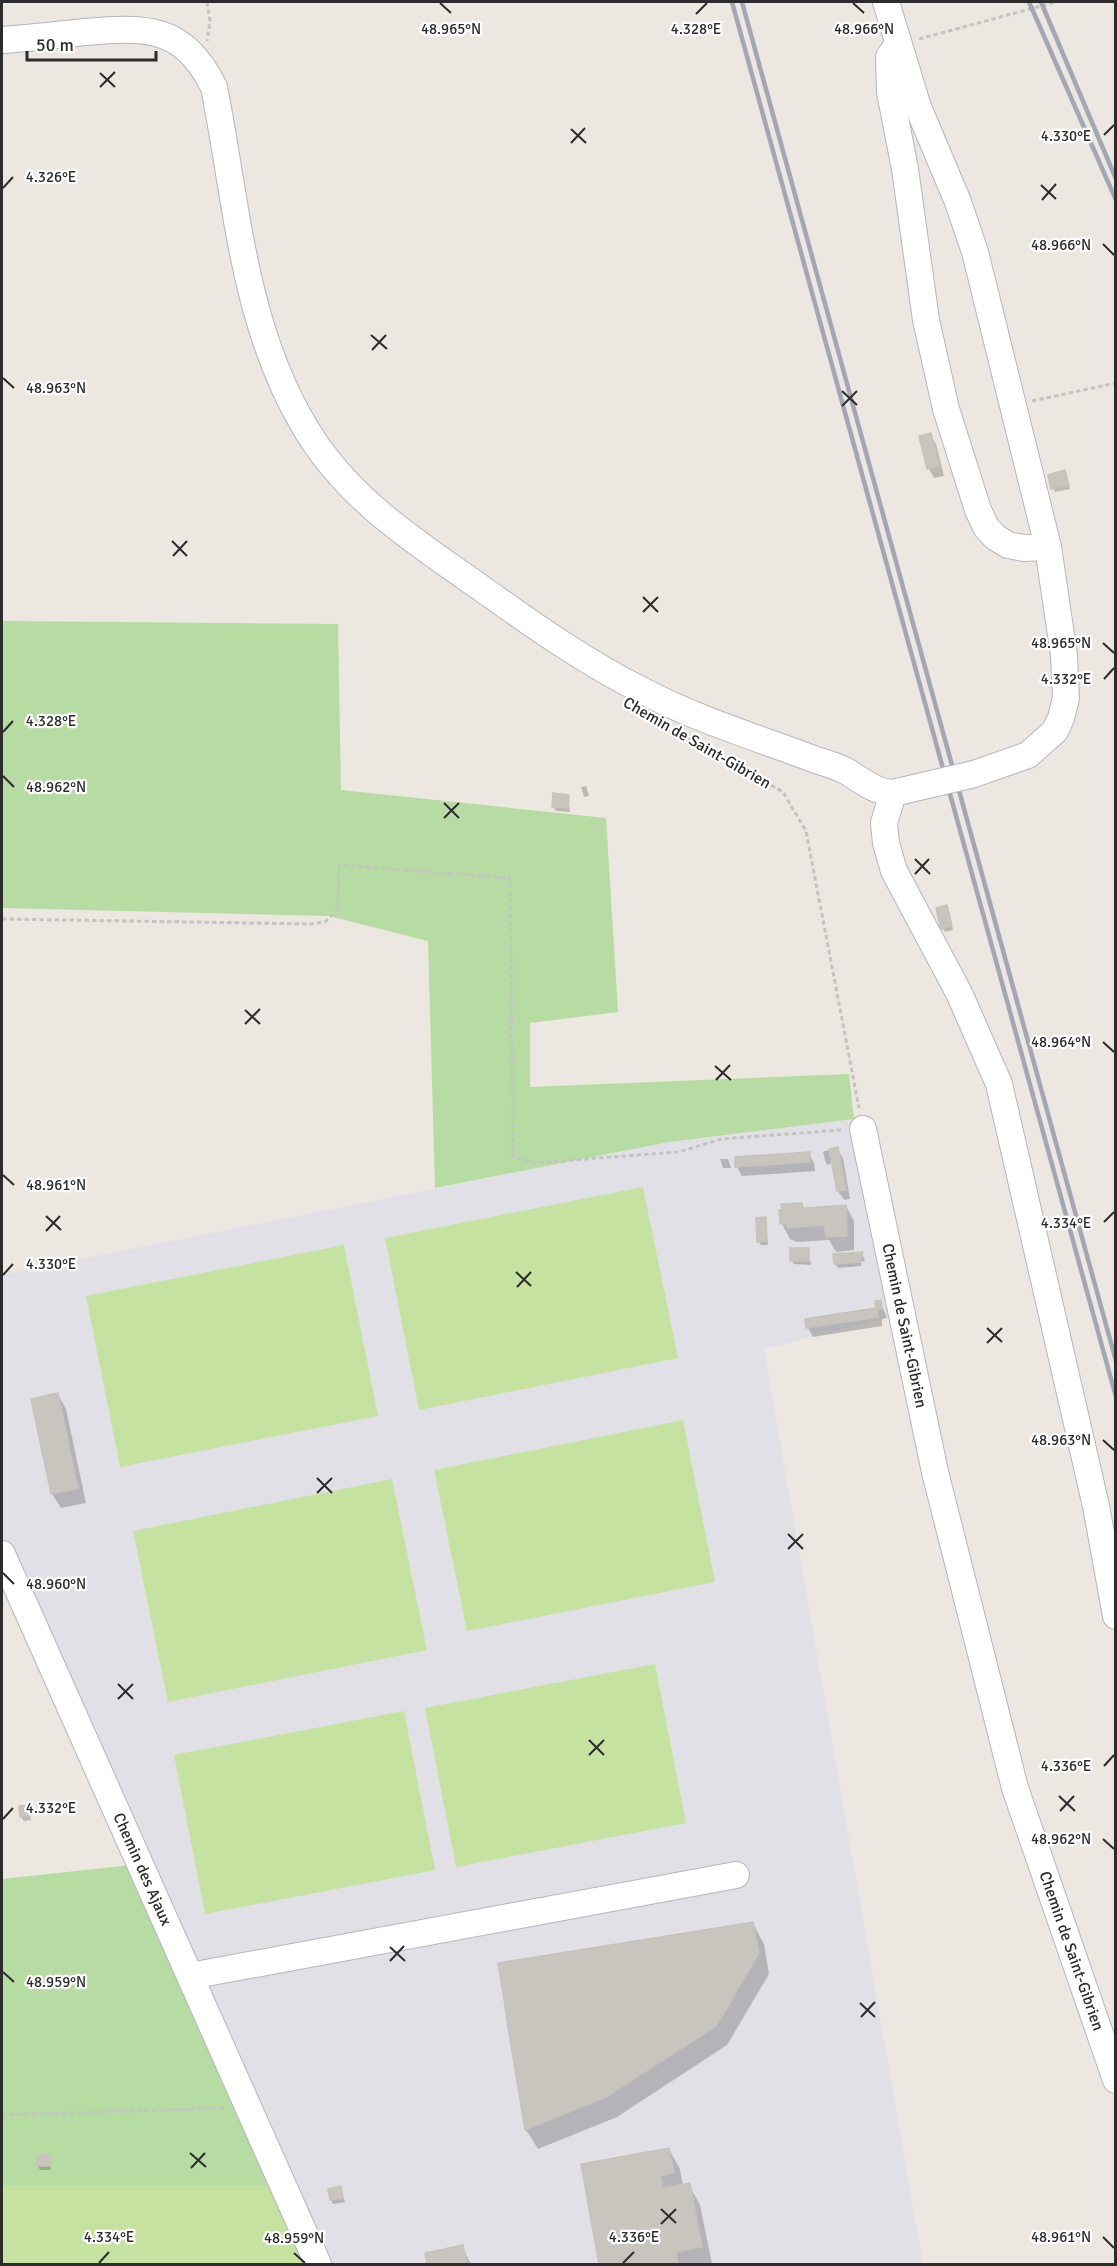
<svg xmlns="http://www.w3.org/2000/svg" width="1117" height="2266" viewBox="0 0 1117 2266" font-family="Signika,sans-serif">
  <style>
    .industrial { fill: #e1e0e6 }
    .green { fill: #b7dca3 }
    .pitch { fill: #c6e2a0 }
    .shadow { fill: #0003 }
    .building { fill: #c8c5be; stroke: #c7c3ba; stroke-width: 1.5 }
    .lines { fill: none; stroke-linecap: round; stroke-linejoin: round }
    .minor-casing { stroke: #b4b6be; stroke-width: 28 }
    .path { stroke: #c4c4c4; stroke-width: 3; stroke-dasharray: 4.5 3; stroke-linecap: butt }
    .minor { stroke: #fff; stroke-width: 26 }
    .rail { stroke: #a3a6b4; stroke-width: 4.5 }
    .minor-bridge-casing { stroke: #b4b6be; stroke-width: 28; stroke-linecap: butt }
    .minor-bridge { stroke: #fff; stroke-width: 26 }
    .ticks { fill: none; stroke: #2c2c2c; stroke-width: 2 }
    .labels { text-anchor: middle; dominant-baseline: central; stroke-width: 4.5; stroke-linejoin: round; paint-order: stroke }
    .street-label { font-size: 16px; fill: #2c2c2c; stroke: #fff }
    .ticks-label { font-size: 15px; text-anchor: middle; fill: #2c2c2c; stroke: #fff; stroke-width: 4.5; stroke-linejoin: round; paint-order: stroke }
  </style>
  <rect width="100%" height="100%" fill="#ece7e0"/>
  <polygon class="industrial" points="854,1119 895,1316 764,1349 923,2264 319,2264 2,1544 2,1275 669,1142"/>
  <g class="green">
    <polygon points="2,621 338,624 341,790 606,818 618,1012 530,1023 530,1087 849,1074 854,1119 669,1142 435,1188 428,941 329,916 2,908"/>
    <polygon points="141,1864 272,2185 2,2185 2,1879"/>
  </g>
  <g class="pitch">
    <polygon points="643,1187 678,1358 419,1410 385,1238"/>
    <polygon points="344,1245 378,1416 120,1467 86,1296"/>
    <polygon points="683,1420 715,1582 467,1631 434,1470"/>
    <polygon points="392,1479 427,1650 168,1702 133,1531"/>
    <polygon points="655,1664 686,1823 456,1867 425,1708"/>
    <polygon points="404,1711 435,1870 205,1914 174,1755"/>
    <polygon points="2,2185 272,2185 309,2264 2,2264"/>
  </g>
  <g class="shadow">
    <polygon points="930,435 936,444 944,476 934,478 929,469 921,437"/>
    <polygon points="1065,472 1070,489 1055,492 1053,488"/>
    <polygon points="586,786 589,796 584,797 581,787"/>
    <polygon points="568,796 570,812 556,811 553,807"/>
    <polygon points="946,907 953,930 945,932 943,928"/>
    <polygon points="837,1149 843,1158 850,1199 844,1200 838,1191 833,1163 827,1165 825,1160 823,1152 828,1150 831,1155"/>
    <polygon points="809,1153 814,1163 815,1171 742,1176 737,1167"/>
    <polygon points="720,1159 728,1159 731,1168 723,1168"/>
    <polygon points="802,1204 805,1210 846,1206 854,1221 854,1250 836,1252 829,1240 797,1242 790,1239 782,1224 781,1211"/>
    <polygon points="765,1219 768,1245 761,1245 758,1241"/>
    <polygon points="808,1249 811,1265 794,1264 791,1260"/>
    <polygon points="862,1253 865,1261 861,1262 861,1266 838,1268 835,1264 835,1255"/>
    <polygon points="880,1301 887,1318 882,1319 882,1326 813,1337 808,1328 807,1320 878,1309 877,1302"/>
    <polygon points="58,1395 66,1409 86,1503 61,1508 52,1494"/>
    <polygon points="28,1807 31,1820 24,1821 21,1817"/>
    <polygon points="753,1924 764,1944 769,1974 727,2045 617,2117 538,2149 526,2130 500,1964"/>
    <polygon points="669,2149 680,2169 683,2186 689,2185 700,2205 712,2264 601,2264 583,2166"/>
    <polygon points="49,2157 51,2170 40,2170 38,2166"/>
    <polygon points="340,2188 345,2202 333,2204 331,2200"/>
    <polygon points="462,2247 471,2264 428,2264 426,2254"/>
  </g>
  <g class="building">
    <polygon points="931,433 939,466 927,469 919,436"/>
    <polygon points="1065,470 1069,485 1051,489 1048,475"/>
    <polygon points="553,793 569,795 568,808 552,807"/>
    <polygon points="947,905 952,926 941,929 936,908"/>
    <polygon points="838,1147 846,1190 837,1191 829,1149"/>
    <polygon points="810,1152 810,1162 735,1167 735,1157"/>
    <polygon points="802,1203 803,1208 782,1210 781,1204"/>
    <polygon points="846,1205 847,1236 826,1237 824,1225 787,1228 787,1224 780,1224 779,1210"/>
    <polygon points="766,1217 767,1241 757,1242 756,1218"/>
    <rect x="790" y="1248" width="19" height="13"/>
    <polygon points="863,1252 860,1262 834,1264 833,1254"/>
    <polygon points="881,1300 882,1309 877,1309 878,1317 806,1328 805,1319 876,1308 875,1301"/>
    <polygon points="58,1393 78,1489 51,1494 31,1399"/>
    <polygon points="29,1805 30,1816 20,1817 19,1806"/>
    <polygon points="753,1922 759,1953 743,1980 504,1999 498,1963"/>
    <polygon points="743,1980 723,2015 509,2033 504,1999"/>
    <polygon points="723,2015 716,2026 606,2097 525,2130 509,2033"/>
    <polygon points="669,2148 674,2173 660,2176 663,2188 690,2183 702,2247 676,2252 678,2264 599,2264 581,2164"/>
    <rect x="37" y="2155" width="13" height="11"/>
    <polygon points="341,2186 343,2198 330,2200 328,2189"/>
    <polygon points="463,2245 467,2264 427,2264 425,2253"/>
  </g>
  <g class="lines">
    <defs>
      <g id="minor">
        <polyline points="886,2 918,107 958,202 975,252 1048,547 1064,655 1066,698 1061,718 1055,731 1028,755 974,774"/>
        <path d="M 2,40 C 29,38 57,35 85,32 C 146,27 183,25 214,87 C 237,203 243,325 306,429 C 345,494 404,534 464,576 C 522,617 579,659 643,691 C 698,720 758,738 816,760 C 826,763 836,766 846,771 C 861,780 875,792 893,793"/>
        <polyline points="896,47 889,57 890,92 905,169 926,320 946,409 978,510 986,527 995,537 1008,545 1024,548 1048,547"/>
        <polyline points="940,782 893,793 884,823 886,843 894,871 959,993 999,1084 1096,1506 1116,1616"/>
        <path id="s1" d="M 863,1129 L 935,1472 L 1015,1788 L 1116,2080"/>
        <path id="s2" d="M 2,1554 L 318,2264"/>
        <polyline points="190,1976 736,1875"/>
      </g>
    </defs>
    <use href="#minor" class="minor-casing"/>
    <g class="path">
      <polyline points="207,2 210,21 207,41"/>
      <polyline points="919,39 1056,2"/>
      <polyline points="1032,401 1116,383"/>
      <polyline points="680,733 783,792 806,831 859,1108"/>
      <polyline points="2,919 314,924 326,921 338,909 339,865 510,878 513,1156 533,1163 679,1152 721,1139 841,1130"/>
      <polyline points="2,2115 227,2108"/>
    </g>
    <use href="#minor" class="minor"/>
    <g class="rail">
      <polyline points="732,2 1116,1397"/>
      <polyline points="742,2 1116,1361"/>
      <polyline points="1029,2 1116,200"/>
      <polyline points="1041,2 1116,179"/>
    </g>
    <defs>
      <polyline id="minor-bridge" points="940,782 974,774"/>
    </defs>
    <use href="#minor-bridge" class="minor-bridge-casing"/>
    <use href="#minor-bridge" class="minor-bridge"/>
  </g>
  <path class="ticks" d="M 440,3 L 451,13M 853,3 L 864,13M 696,14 L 707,3M 100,73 L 115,87M 100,87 L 115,72M 571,129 L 586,143M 1104,135 L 1114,125M 571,143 L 585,128M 1041,185 L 1056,199M 3,188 L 13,177M 1042,200 L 1056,184M 1103,244 L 1114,255M 371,335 L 387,349M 372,350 L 386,335M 3,378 L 14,388M 842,391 L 857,405M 842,406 L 857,391M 172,541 L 187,556M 173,556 L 187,541M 643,597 L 658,612M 643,612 L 658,597M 1103,643 L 1114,653M 1104,679 L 1114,668M 3,732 L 13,721M 3,776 L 14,787M 444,803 L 459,818M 444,818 L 459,803M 915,859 L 930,874M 915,874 L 929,859M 245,1010 L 260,1024M 245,1024 L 260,1009M 1103,1042 L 1114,1052M 715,1066 L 731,1080M 716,1080 L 730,1065M 3,1175 L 14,1185M 46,1216 L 61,1230M 1104,1222 L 1114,1212M 46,1231 L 60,1216M 516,1272 L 531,1286M 3,1275 L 13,1264M 517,1287 L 531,1272M 987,1328 L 1002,1342M 987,1343 L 1002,1328M 1103,1440 L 1114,1450M 317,1478 L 332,1493M 317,1493 L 332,1478M 788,1534 L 803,1549M 788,1549 L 803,1534M 3,1573 L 14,1584M 118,1684 L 133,1699M 118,1699 L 133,1684M 589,1740 L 604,1755M 589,1755 L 604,1740M 1104,1766 L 1114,1755M 1059,1796 L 1075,1811M 1060,1811 L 1074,1796M 3,1819 L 13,1808M 1103,1839 L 1114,1849M 390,1947 L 405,1961M 390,1961 L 404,1946M 3,1972 L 14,1982M 860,2003 L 875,2017M 861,2017 L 875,2002M 190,2153 L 206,2167M 191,2168 L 205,2153M 661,2209 L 676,2223M 661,2224 L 676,2209M 1103,2237 L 1114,2248M 294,2253 L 305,2263M 99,2263 L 109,2252M 623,2263 L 634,2252"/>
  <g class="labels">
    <g class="street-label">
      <text transform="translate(697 743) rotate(30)">Chemin de Saint-Gibrien</text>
      <text stroke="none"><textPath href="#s1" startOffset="201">Chemin de Saint-Gibrien</textPath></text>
      <text stroke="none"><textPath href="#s2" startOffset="345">Chemin des Ajaux</textPath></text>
      <text stroke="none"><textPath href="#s1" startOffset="849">Chemin de Saint-Gibrien</textPath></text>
    </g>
  </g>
  <g class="ticks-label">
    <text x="451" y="34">48.965°N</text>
    <text x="864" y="34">48.966°N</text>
    <text x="696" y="34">4.328°E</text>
    <text x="1066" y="141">4.330°E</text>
    <text x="51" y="182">4.326°E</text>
    <text x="1061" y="250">48.966°N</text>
    <text x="56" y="393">48.963°N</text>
    <text x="1061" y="648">48.965°N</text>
    <text x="1066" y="684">4.332°E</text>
    <text x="51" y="726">4.328°E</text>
    <text x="56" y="792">48.962°N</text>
    <text x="1061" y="1047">48.964°N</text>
    <text x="56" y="1190">48.961°N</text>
    <text x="1066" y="1228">4.334°E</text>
    <text x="51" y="1269">4.330°E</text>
    <text x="1061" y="1445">48.963°N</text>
    <text x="56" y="1589">48.960°N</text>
    <text x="1066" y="1771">4.336°E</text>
    <text x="51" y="1813">4.332°E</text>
    <text x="1061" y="1844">48.962°N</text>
    <text x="56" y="1987">48.959°N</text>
    <text x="1061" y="2242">48.961°N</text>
    <text x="109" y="2242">4.334°E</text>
    <text x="634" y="2242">4.336°E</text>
    <text x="294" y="2243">48.959°N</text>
  </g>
  <rect width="1117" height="2266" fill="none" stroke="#2c2c2c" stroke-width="6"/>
  <path d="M27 51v9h129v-9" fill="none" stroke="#2c2c2c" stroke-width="3"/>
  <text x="36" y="51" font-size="18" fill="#2c2c2c" stroke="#ffffff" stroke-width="4.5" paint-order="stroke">50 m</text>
</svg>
